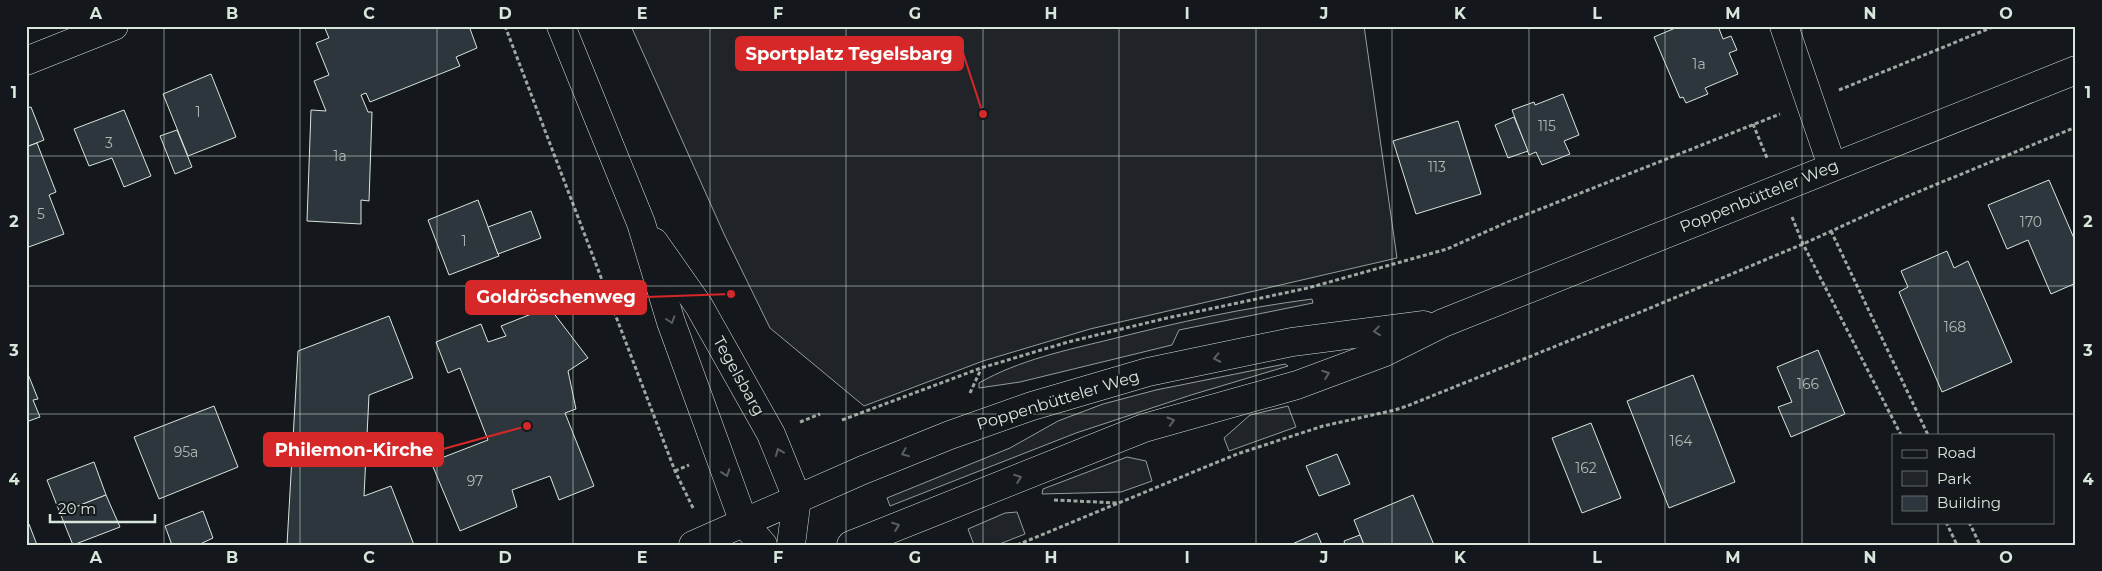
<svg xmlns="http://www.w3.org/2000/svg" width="2102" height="571" viewBox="0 0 2102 571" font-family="Montserrat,sans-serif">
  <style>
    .green { fill: #202428; stroke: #939e99 }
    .building { fill: #2c363c; stroke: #d8e6dc }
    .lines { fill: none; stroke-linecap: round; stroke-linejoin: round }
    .street-casing { stroke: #d8e6dc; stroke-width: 29 }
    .secondary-casing { stroke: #d8e6dc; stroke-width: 29 }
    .primary-casing { stroke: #d8e6dc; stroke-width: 29 }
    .path { stroke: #9da8a2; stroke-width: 3; stroke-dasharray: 4 2.5; stroke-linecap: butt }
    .street { stroke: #14181c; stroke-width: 28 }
    .secondary { stroke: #14181c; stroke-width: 28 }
    .primary { stroke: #14181c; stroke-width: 28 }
    .oneway { stroke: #59605f }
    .grid { fill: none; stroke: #d8e6dc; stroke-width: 1; stroke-opacity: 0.55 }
    .labels { text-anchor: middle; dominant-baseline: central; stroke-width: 4; stroke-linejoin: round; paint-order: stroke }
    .number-label { font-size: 14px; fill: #adbab4 }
    .street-label { font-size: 16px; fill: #d8e6dc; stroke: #14181c }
    .leader { fill: none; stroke: #d62828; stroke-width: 2 }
    .callout-dot { fill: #d62828; stroke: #14181c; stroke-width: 2 }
    .callout { fill: #d62828; stroke: #d62828; stroke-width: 2 }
    .callout-label { font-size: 18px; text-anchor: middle; font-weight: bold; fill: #fff }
    .neatline { fill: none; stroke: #d8e6dc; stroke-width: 2 }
    .grid-label { font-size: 16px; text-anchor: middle; font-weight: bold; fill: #d8e6dc }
  </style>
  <rect width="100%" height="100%" fill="#14181c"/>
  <g class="green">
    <polygon points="631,26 1364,26 1397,258 1090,329 983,361 864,406 770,328 724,234"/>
    <path d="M 1312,299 L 1313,303 L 1179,330 L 1172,345 L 1020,382 L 979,388 L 979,383 C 1019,360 1067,350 1112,339 C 1179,322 1243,308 1312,299 Z"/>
    <polygon points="1285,364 1288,366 1191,395 1076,433 890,506 887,498 1010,448 1058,421 1103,404 1156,390"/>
    <polygon points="1288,406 1296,427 1229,451 1224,438 1250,415"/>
    <polygon points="1127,457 1146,461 1152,481 1121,492 1042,494 1043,489"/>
    <polygon points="1017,512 1025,534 997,545 974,545 968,529 1005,513"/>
  </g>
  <g class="building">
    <polygon points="324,26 469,26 477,48 456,57 460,66 370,102 366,93 361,95 368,112 372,112 369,201 361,200 361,224 307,221 311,110 326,111 314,81 329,75 316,43 329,38"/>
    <polygon points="1680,26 1718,26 1723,39 1731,36 1737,50 1729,53 1738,74 1705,88 1708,94 1686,103 1683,97 1680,98 1654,37"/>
    <polygon points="211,74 236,137 188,156 163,94"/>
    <polygon points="1563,94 1579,135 1564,141 1570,154 1542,165 1536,152 1529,155 1512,110 1534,102 1535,105"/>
    <polygon points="31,107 44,140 26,147 26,108"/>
    <polygon points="124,110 151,176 124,187 112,158 89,166 74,129"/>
    <polygon points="1514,117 1528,151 1508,158 1495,125"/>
    <polygon points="1458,121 1481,194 1416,214 1393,141"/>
    <polygon points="177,130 192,167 175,174 160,136"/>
    <polygon points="37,143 56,192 49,195 64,234 26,248 26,147"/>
    <polygon points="2049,180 2076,243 2076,283 2051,294 2028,240 2007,249 1988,205"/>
    <polygon points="478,200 499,256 449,275 428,220"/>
    <polygon points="531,211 541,238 498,254 488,227"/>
    <polygon points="1947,251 1954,268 1968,261 2012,362 1942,392 1899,292 1908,287 1901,271"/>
    <polygon points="549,307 588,358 568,371 576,409 565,413 594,486 559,500 550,476 512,490 517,507 460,531 431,462 488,440 460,368 448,373 436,342 481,324 488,342 506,336 501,326"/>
    <polygon points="389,316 413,378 369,395 364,496 391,486 414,545 287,545 298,351"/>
    <polygon points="1818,350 1845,414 1791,437 1778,407 1792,402 1777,367"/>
    <polygon points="26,369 38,399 33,400 40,417 26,422"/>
    <polygon points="1693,375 1735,482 1669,508 1627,401"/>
    <polygon points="214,406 238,467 159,499 134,437"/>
    <polygon points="1591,423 1621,498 1582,513 1552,438"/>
    <polygon points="1337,454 1350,484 1319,496 1306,466"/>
    <polygon points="94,462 106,495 60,513 47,480"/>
    <polygon points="106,495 120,527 73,545 60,513"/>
    <polygon points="1413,495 1434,545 1364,545 1354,520"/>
    <polygon points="203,511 213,538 198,545 172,545 165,526"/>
    <polygon points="29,524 37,545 26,545 26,525"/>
    <polygon points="1317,533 1322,545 1290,545"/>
    <polygon points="1360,535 1364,545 1345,545 1344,541"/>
  </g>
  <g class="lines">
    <defs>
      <g id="street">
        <polyline points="1784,26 1832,166"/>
        <polyline points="26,61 114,26"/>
      </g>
      <g id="secondary">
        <polyline points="561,26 641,223 671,322 744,523 763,545"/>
        <polyline points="654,242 699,306 771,434 797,498 791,545"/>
      </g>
      <g id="primary">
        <polyline points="693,545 863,470 950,435 1032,406 1148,372 1292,342 1424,325"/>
        <polyline points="851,545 1144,428 1297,385 1383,353 1443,323 2076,70"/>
      </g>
    </defs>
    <use href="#street" class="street-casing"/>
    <use href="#secondary" class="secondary-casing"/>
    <use href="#primary" class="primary-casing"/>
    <g class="path">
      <polyline points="505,26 675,471 694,510"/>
      <polyline points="1839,90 1995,26"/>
      <polyline points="1753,124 1767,158"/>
      <polyline points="1792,217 1803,244 1901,435"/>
      <polyline points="1831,231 1928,435"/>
      <polyline points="970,393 981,369"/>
      <polyline points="842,420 981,368 1068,342 1167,318 1308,288 1447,249 1510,221 1780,114"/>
      <polyline points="800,422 820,414"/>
      <polyline points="675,471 689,465"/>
      <polyline points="1054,500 1117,503"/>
      <polyline points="1946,522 1957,545"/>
      <polyline points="1969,522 1980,545"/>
      <polyline points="1017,545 1237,454 1323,426 1395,410 1407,406 1648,309 1803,244 1908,196 2076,127"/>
    </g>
    <use href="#street" class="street"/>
    <use href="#secondary" class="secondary"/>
    <use href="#primary" class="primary"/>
  </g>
  <defs><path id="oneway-chevron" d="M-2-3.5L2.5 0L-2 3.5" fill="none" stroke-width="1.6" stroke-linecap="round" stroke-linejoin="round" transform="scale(1.25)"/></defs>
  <g class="oneway">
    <use href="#oneway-chevron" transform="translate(671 320) rotate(72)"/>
    <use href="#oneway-chevron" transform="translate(1377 331) rotate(173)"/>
    <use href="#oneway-chevron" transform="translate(1217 358) rotate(168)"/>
    <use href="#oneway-chevron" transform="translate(1326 374) rotate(-20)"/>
    <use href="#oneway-chevron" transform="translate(1171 421) rotate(-16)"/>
    <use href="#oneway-chevron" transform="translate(779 452) rotate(-112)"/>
    <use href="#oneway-chevron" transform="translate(905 453) rotate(158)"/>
    <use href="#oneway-chevron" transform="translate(726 473) rotate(70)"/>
    <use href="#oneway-chevron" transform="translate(1018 478) rotate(-21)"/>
    <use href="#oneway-chevron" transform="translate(896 526) rotate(-21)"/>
  </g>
  <path class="grid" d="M 164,26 L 164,545M 300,26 L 300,545M 437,26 L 437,545M 573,26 L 573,545M 710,26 L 710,545M 846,26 L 846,545M 983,26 L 983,545M 1119,26 L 1119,545M 1256,26 L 1256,545M 1392,26 L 1392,545M 1529,26 L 1529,545M 1665,26 L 1665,545M 1802,26 L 1802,545M 1938,26 L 1938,435M 26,156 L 2076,156M 26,286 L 2076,286M 26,414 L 2076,414M 1938,522 L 1938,545"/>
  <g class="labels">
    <g class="number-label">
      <text x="1699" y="64">1a</text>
      <text x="198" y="112">1</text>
      <text x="1547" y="126">115</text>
      <text x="109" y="143">3</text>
      <text x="340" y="156">1a</text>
      <text x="1437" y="167">113</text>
      <text x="41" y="214">5</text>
      <text x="2031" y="222">170</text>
      <text x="464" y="241">1</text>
      <text x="1955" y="327">168</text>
      <text x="1808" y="384">166</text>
      <text x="1681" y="441">164</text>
      <text x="186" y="452">95a</text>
      <text x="1586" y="468">162</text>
      <text x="475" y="481">97</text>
    </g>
    <g class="street-label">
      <text transform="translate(1759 196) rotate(-22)">Poppenbütteler Weg</text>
      <text transform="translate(739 376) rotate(61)">Tegelsbarg</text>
      <text transform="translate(1058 400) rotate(-17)">Poppenbütteler Weg</text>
    </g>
  </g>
  <path class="leader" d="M983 114L963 53M731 294L646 297M527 426L443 449"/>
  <g class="callout-dot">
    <circle cx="983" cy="114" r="5"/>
    <circle cx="731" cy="294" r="5"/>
    <circle cx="527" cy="426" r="5"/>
  </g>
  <g class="callout">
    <rect x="736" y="37" width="227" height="33" rx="5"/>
    <rect x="466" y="281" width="180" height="33" rx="5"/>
    <rect x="264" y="433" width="179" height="33" rx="5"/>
  </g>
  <g class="callout-label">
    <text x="849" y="60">Sportplatz Tegelsbarg</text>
    <text x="556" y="303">Goldröschenweg</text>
    <text x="354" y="456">Philemon-Kirche</text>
  </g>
  <rect width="2102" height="571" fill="none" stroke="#14181c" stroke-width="55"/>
  <rect x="1892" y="434" width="162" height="90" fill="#14181c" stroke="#626a69"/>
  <rect x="1902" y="450" width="25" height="8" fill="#14181c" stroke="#626a69"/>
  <text x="1937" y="458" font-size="15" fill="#d8e6dc">Road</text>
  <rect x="1902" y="471" width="25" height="15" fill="#202428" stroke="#626a69"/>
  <text x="1937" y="484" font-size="15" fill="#d8e6dc">Park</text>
  <rect x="1902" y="496" width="25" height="15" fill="#2c363c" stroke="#626a69"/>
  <text x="1937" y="508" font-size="15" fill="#d8e6dc">Building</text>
  <path d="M50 514v8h105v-8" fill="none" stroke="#d8e6dc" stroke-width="2.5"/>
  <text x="58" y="514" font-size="15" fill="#d8e6dc" stroke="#14181c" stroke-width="4" paint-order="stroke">20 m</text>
  <rect x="28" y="28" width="2046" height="516" class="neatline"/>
  <g class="grid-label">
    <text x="96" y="19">A</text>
    <text x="232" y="19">B</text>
    <text x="369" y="19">C</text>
    <text x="505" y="19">D</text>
    <text x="642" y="19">E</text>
    <text x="778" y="19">F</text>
    <text x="915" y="19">G</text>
    <text x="1051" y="19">H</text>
    <text x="1187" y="19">I</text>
    <text x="1324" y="19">J</text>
    <text x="1460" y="19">K</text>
    <text x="1597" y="19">L</text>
    <text x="1733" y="19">M</text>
    <text x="1870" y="19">N</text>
    <text x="2006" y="19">O</text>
    <text x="14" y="98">1</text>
    <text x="2088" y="98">1</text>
    <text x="14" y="227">2</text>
    <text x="2088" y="227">2</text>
    <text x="14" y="356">3</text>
    <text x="2088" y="356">3</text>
    <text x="14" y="485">4</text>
    <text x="2088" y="485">4</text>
    <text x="96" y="563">A</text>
    <text x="232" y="563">B</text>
    <text x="369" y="563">C</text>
    <text x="505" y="563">D</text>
    <text x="642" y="563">E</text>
    <text x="778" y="563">F</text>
    <text x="915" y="563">G</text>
    <text x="1051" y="563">H</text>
    <text x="1187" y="563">I</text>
    <text x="1324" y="563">J</text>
    <text x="1460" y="563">K</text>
    <text x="1597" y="563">L</text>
    <text x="1733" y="563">M</text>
    <text x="1870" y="563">N</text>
    <text x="2006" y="563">O</text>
  </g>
</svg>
